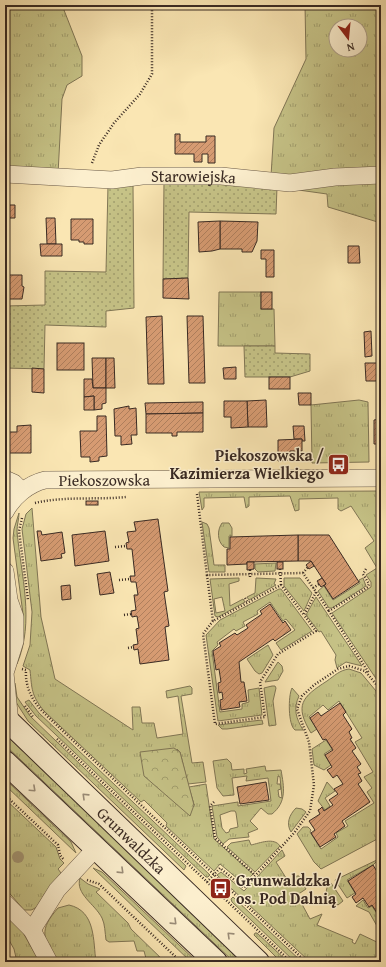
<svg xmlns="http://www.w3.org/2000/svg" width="386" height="967" viewBox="0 0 386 967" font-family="'Gentium Book Plus',serif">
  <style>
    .grass { fill: url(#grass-tufts); stroke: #807655; fill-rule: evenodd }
    .forest { fill: url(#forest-crowns); stroke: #807655 }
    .garden { fill: url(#garden-dots); stroke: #807655 }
    .building { fill: url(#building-hatch); stroke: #392a23 }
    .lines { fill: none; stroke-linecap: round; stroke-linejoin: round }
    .street-casing { stroke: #695947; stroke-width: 18 }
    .secondary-casing { stroke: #392a23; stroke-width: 24 }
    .path { stroke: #392a23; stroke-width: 2.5; stroke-dasharray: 1 2; stroke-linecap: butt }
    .street { stroke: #fcefce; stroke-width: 17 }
    .secondary { stroke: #fcefce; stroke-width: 22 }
    .tree { fill: #a39472 }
    .oneway { stroke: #9a8c78 }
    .labels { text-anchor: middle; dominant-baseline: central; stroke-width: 3; stroke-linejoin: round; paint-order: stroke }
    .street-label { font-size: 16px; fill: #392a23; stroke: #fcefce }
    .poi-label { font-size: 16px; font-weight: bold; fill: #392a23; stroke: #fcefce; text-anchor: end }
  </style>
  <defs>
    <pattern id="grass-tufts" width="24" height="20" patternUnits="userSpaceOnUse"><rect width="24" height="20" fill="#c6c387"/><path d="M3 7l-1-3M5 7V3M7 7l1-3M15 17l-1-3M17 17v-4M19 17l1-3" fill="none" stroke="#a29f6e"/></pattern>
    <pattern id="forest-crowns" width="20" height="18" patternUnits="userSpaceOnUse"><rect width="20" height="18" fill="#c6c387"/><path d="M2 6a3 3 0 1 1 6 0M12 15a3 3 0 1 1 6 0" fill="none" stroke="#a29f6e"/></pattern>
    <pattern id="garden-dots" width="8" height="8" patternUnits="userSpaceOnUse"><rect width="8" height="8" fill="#c6c387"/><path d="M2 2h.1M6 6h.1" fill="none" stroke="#a29f6e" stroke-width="1.8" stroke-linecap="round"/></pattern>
    <pattern id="building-hatch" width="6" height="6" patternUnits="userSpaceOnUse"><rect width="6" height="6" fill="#d69b72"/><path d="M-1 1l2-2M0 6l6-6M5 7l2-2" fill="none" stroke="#af7f5d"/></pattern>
  </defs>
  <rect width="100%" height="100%" fill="#fae6b3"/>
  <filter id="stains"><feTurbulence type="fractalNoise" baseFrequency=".005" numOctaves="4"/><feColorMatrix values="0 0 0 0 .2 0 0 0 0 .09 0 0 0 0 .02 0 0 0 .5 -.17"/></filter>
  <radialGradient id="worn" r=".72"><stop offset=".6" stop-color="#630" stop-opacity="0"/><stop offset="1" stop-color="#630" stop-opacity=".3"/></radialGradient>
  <g class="grass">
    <polygon points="5,5 62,5 82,56 82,76 67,85 62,99 58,174 5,170"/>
    <path d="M 305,5 L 381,5 L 381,223 L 328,207 L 327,194 L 277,187 L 271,176 L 274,128 L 306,59 ZM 336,26 L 360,26 L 360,50 L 336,50 Z"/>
    <polygon points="219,292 261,292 261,309 274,309 275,346 218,346"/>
    <polygon points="359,400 368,402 369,462 312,463 311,405"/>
    <polygon points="381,491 381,686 332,613 371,587 371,582 366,575 377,568 365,548 374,541 351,506 341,511 338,509 338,498 299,499 299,510 295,511 290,496 249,497 249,506 246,508 244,497 204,498 204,507 202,510 199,492"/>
    <path d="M 32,508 L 41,617 L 55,679 L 133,730 L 132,707 L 140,707 L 142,723 L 154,723 L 157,738 L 183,734 L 178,696 L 167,698 L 166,691 L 190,686 L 192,688 L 192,694 L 181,696 L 192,763 L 203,762 L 206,782 L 188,784 L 180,752 L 177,749 L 194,805 L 189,787 L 206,784 L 214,839 L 253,874 L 244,884 L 220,864 L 214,871 L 166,826 L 167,823 L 144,800 L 141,802 L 44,711 C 31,695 32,689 30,670 L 23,666 L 30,645 L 32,612 L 22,529 L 26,514 Z"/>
    <path d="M 19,513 C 19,519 17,525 17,531 C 21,576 35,621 17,664 L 13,663 L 23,614 L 13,538 L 14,529 Z"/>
    <polygon points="202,522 207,524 209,528 214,565 225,565 225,572 209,572"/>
    <path d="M 222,523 L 229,523 L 232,528 L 232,536 L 229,536 L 229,548 L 224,547 C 217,541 217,530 222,523 Z"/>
    <polygon points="276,563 275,571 258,572 255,569 255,564"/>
    <path d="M 239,578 L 239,581 L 229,584 L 230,606 L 243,599 L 245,602 L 218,617 L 215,616 L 210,579 ZM 222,597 L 225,611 L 216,613 L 214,599 Z"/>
    <polygon points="256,578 276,579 274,584 276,585 249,600 247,597 255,593"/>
    <polygon points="284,578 300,578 312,593 304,611 284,586"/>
    <polygon points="363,578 366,586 332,608 329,608 318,591 324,586 333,600 360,583 359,580"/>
    <polygon points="279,589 281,589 312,631 281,650 276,643 295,630 286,619 283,621 270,602 257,611 258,614 243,622 245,626 236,631 234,629 217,642 218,645 212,651 220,712 242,709 242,704 249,702 248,690 259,688 262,715 218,721 206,635 220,620"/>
    <polygon points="316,597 362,666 346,662 337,668 335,660 336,655 321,631 319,632 306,615"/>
    <polygon points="268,645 273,655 262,673 259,674 255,671 247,659"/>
    <polygon points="278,662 282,666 283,671 278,680 265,682"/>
    <path d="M 349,669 L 361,673 L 376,691 L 381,740 L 381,837 L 321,869 L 314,862 L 297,834 L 303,827 L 308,827 L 311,830 L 310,832 L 321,849 L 338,837 L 336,833 L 348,826 L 345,821 L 374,803 L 367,792 L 372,788 L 364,777 L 373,772 L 355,742 L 362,738 L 339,701 L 328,710 L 323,705 L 309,717 L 317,729 L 311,733 C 294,705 302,697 327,681 C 334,676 340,670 349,669 Z"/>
    <polygon points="13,681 15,683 17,697 30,716 186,866 184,870 28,721 14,699"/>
    <polygon points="272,686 275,686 276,688 273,701 276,725 269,726 264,688"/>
    <path d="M 292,688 L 299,696 C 293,709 296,718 303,730 L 295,730 C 288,725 288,696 292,688 Z"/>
    <polygon points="29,700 39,713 210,875 208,877 206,877 36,716 25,702"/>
    <polygon points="262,720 263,724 227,729 222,729 218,725"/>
    <polygon points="5,734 245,962 234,962 5,745"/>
    <polygon points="326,740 332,749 324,754 331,765 324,770 314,765 312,749"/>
    <path d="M 227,759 L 231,763 L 232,770 L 244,769 L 244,774 L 247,773 L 246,769 L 265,766 L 266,771 L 281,770 C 284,787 287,802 272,814 L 268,814 L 261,808 L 250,821 L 258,829 L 248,833 L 249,837 L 229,839 L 223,844 L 217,837 L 212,806 L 238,802 L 238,806 L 271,801 L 268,778 L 246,781 L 247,776 L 232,778 L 234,795 L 223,796 L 217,788 L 213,761 ZM 278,776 L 280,777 L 282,798 L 279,797 L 278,790 L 281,789 L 280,784 L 277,784 ZM 231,811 L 235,811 L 236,813 L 238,827 L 230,829 L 229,832 L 226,833 L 222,828 L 220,815 Z"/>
    <polygon points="5,779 71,842 76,853 5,785"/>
    <polygon points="327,782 335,791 325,798 330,806 325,810 318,801"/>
    <path d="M 5,799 L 56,847 L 60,859 L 64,863 L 58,869 L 61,873 C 54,883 42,907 31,910 L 24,910 L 5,888 Z"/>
    <path d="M 296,808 L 302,809 L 306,812 L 291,832 C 286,824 289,815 296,808 Z"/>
    <path d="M 249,840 L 251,845 C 260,843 274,837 280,846 L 255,872 L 227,847 L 231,843 Z"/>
    <polygon points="282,850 285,856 276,862 288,881 297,876 299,876 306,889 297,895 310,919 322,914 317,925 353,940 352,942 355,944 360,934 381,944 381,962 310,962 217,875 221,872 244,891"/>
    <polygon points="379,859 373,865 347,880 355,893 347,898 335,880"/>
    <polygon points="93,868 102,872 197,962 191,962"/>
    <path d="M 80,878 L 88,884 L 100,889 L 96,892 L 128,923 L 131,929 L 165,962 L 147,962 L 144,951 L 137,951 L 134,941 L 109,942 L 106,940 C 105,933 105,924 102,918 C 95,904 75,894 80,878 Z"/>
    <path d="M 331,883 L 343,901 L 338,905 C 329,900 321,891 331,883 Z"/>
    <polygon points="233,897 302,962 295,962 232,902 231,899"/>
    <polygon points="363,900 368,908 372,906 381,920 381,933 369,912 356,906"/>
    <path d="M 69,905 C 96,911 93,941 96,962 L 55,962 C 44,937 38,931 58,908 Z"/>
    <polygon points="5,910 21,929 39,961 17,962 14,949 5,933"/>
    <polygon points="255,933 257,933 288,962 281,962 254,935"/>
  </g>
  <polygon class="forest" points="174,748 180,752 194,805 190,816 144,776 140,752"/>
  <g class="garden">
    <polygon points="164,181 277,187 276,214 189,212 188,278 163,279"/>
    <polygon points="133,184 134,308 106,311 106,327 45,325 44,369 5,368 5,306 45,305 45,271 106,272 108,185"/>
    <polygon points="244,346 275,346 275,353 310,354 310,371 290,377 245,377"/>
  </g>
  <g class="building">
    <polygon points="175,134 180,134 180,142 206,142 206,136 215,136 215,163 208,163 208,154 202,154 202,162 194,162 194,154 175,154"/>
    <polygon points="5,205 15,205 15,218 5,218 5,223"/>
    <polygon points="46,218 55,218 56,244 47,244"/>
    <polygon points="71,219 93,219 93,244 84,244 84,242 79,242 79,240 71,240"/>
    <polygon points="220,221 258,222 257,241 252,252 242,252 242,249 220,249"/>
    <polygon points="220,221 220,249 212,251 199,252 198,222"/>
    <polygon points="40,244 62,244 62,256 41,256"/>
    <polygon points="348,246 359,246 360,263 348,263"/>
    <polygon points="261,250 274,250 274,277 266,277 266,259 261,259"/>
    <polygon points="5,275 22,275 22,286 24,287 22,299 9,299 9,304 5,304"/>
    <polygon points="188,278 189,299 163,298 163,279"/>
    <rect x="261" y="292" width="11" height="17"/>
    <polygon points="162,316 164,384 148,384 146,317"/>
    <polygon points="187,316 203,316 205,383 189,383"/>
    <polygon points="371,331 372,356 365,357 364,332"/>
    <rect x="57" y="343" width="27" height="27"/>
    <polygon points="92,358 106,358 106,388 93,388"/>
    <polygon points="106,358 114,358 115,388 106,388"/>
    <polygon points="365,363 377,363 377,381 366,381"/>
    <polygon points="236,367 236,379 224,379 223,368"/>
    <polygon points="32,368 44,369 44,393 32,392"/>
    <rect x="269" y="377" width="21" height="12"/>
    <polygon points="84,379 92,379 93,388 106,388 106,403 102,404 102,409 94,410 94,396 84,397"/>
    <polygon points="298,393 311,393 311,405 299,405"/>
    <polygon points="381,395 381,437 380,396"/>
    <polygon points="94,396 94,410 84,410 84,397"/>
    <polygon points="266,400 267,427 248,427 247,401"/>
    <polygon points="224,401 247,401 248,427 231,428 231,417 224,417"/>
    <polygon points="203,402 203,413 146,414 145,403"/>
    <polygon points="129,406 129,409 136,408 137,435 131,435 132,444 121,445 121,436 115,436 114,409"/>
    <polygon points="203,413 203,432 177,432 177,436 172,436 172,433 146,433 146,414"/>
    <polygon points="97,416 106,416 107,456 99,457 99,461 90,462 90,457 81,457 80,431 97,431"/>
    <polygon points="380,419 381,444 374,444 374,420"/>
    <polygon points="31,425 31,453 8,453 8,458 5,458 5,432 17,432 17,426"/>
    <polygon points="293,426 304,426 305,441 302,441 302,439 294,439"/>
    <polygon points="302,439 302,451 290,451 291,460 278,461 278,440"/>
    <rect x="86" y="501" width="12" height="4"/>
    <polygon points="158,519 168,591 164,592 169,626 165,627 169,660 140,664 138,649 134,650 133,645 138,644 136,629 139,628 137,616 132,617 131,611 136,610 134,595 138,595 136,582 131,582 130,576 135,576 132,549 127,549 126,543 129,542 127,532 136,531 134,522"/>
    <polygon points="37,531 41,531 42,535 62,532 65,553 61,554 62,558 41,561"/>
    <polygon points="105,531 109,561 75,566 72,535"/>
    <polygon points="298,535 329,535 359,582 333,599 324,585 326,584 311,561 298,561"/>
    <polygon points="298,535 298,561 247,562 247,564 227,565 227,549 230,549 230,537"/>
    <polygon points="311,561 314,566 309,569 306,565"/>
    <polygon points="247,562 254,562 254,569 247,570"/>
    <rect x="277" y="562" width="6" height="7"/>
    <polygon points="110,572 114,593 100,595 97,574"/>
    <polygon points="322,578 326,584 321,587 317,581"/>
    <polygon points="70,585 71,599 62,600 61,586"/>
    <polygon points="270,604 283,623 285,621 291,630 275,641 273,639 239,662 241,682 244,682 247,701 239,702 240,707 221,710 220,700 223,699 222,692 219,693 218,683 221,682 219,669 216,670 213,651 221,646 219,643 235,633 237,635 248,628 246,625 262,614 260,611"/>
    <polygon points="340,703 346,712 343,715 352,729 349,732 352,738 350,739 356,748 352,751 361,764 357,767 361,773 358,774 362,781 358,784 370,802 342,821 345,826 334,834 336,837 320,847 311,833 315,830 309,821 320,814 318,810 320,809 322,807 324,811 333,805 329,800 338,794 334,789 343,784 337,775 333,778 327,770 332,767 325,755 333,750 326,739 323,740 310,718 318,712 321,716"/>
    <polygon points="266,782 269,800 240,804 237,787"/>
    <polygon points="373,865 381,878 381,919 372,905 369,907 363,898 356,903 352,897 356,894 348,881"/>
    <polygon points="218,885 227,894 224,896 215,887"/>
  </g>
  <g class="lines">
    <defs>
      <g id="street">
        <path id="s1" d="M 5,174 L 112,180 L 142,176 L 221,176 L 290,183 L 335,177 L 381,175"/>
        <polyline points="5,479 14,483 22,491"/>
        <path id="s2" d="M 5,512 C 13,497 28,484 45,480 L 381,478"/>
        <polyline points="5,571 9,600 15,617 15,641 5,673 10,723"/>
        <polyline points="5,903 32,930 49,962"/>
        <polyline points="32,930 57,890 96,848"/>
      </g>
      <g id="secondary">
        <path id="s3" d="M 5,718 L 258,962"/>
        <polyline points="5,762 216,962"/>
      </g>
    </defs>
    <use href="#street" class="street-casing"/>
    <use href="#secondary" class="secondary-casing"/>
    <g class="path">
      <polyline points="92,163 99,145 114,123 140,94 152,74 152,5"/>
      <polyline points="197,494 207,575 303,573 329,611"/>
      <path d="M 35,503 C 64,496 96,500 126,497"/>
      <polyline points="22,518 19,531 28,600"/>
      <polyline points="115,547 126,546"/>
      <polyline points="280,569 281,585"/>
      <polyline points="366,569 363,574 369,584 368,587 329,611 369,673"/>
      <polyline points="250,570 250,578"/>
      <polyline points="303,573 308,567"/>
      <polyline points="207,575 213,621 281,585 304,615 316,592"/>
      <polyline points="119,580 130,579"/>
      <polyline points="313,588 319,584"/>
      <polyline points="245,598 248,603"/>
      <polyline points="124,615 131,614"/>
      <polyline points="213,621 203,634 215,724 265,717 260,682 278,654 316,631 304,615"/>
      <polyline points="128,648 134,647"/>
      <path d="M 22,669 L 26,670 C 25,687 32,700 43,712 L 306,962"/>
      <polyline points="378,687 381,723"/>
      <polyline points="25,706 33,717"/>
      <polyline points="57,739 291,962"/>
      <polyline points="5,795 58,845 60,855 64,860"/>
      <polyline points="214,802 210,806 215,838 255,875"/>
      <polyline points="87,880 99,884 181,962"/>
      <polyline points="207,882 220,868 244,888 294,833 310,811 314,785 309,742 297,709 302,696 314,685 338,669 349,666 365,671 381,690"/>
    </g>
    <use href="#street" class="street"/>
    <use href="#secondary" class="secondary"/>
  </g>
  <circle class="tree" cx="18" cy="857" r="6"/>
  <defs><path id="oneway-chevron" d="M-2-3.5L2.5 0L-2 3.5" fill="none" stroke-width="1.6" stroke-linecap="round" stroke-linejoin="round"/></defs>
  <g class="oneway">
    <use href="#oneway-chevron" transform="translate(33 789) rotate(43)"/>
    <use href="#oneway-chevron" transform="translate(85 796) rotate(-136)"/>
    <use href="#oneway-chevron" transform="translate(121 871) rotate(44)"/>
    <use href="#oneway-chevron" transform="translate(174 922) rotate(44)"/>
    <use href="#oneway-chevron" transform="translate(230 935) rotate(-136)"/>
  </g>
  <defs>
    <symbol id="bus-square" viewBox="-11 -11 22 22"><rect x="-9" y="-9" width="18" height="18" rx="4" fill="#8f2418" stroke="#fcefce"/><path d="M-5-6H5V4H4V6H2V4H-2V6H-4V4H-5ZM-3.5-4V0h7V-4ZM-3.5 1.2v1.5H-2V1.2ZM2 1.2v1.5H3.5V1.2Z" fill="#fff"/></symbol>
  </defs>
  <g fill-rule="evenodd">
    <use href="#bus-square" x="326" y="452" width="25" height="25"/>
    <use href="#bus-square" x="208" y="876" width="25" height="25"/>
  </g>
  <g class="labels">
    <g class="street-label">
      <text stroke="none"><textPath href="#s1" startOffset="189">Starowiejska</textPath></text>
      <text stroke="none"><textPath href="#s2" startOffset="112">Piekoszowska</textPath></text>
      <text stroke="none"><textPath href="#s3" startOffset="176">Grunwaldzka</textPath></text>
    </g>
    <g class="poi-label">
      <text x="324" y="455">Piekoszowska /<tspan x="324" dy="18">Kazimierza Wielkiego</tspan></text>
      <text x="236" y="880" text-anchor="start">Grunwaldzka /<tspan x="236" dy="18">os. Pod Dalnią</tspan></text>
    </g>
  </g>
  <rect width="386" height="967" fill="none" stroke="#fae6b3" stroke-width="20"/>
  <rect x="6" y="6" width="374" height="955" fill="none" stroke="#392a23" stroke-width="2"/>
  <rect x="10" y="10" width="366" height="947" fill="none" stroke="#392a23"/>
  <g transform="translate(348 38) rotate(164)"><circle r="19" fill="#fcefce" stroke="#aea08a"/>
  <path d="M0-3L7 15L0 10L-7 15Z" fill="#8f2418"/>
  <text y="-6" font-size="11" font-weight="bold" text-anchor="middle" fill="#392a23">N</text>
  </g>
  <rect width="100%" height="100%" filter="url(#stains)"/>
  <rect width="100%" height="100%" fill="url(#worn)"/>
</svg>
